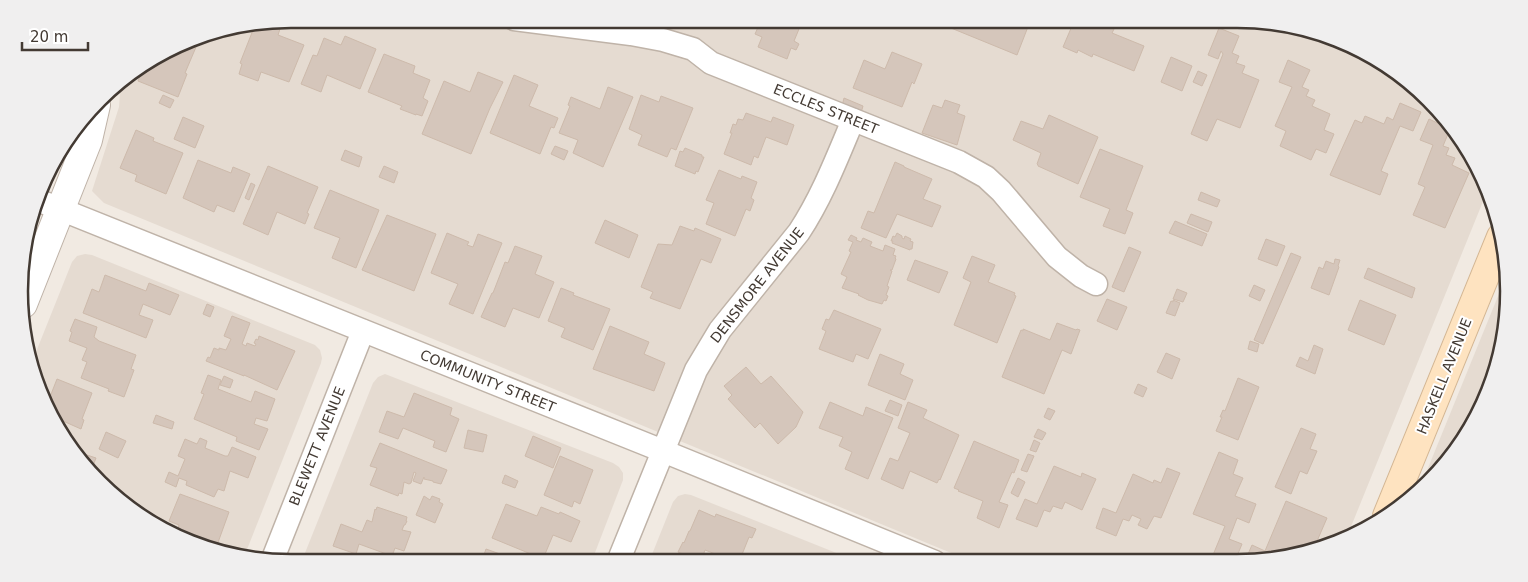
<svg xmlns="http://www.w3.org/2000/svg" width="1528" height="582" viewBox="0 0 1528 582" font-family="'DejaVu Sans',sans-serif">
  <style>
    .residential { fill: #e5dbd1 }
    .building { fill: #d5c6bb; stroke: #cdbaab }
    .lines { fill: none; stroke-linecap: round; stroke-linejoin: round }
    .minor-casing { stroke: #bfb3a8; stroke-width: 25 }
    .tertiary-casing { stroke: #bfb3a8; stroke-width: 30 }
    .secondary-casing { stroke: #d4b794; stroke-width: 30 }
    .minor { stroke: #fff; stroke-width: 22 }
    .tertiary { stroke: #fff; stroke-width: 28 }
    .secondary { stroke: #fee3c0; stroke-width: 28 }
    .labels { text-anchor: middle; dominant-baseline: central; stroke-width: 4; stroke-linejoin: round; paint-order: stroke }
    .street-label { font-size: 14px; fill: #433a33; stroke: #fff }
    .rim { fill: none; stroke: #433a33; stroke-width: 2.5 }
  </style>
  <rect width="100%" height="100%" fill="#f1eae2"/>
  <g class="residential">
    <polygon points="291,19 1237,19 1308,28 1403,75 1473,155 1486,194 1346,539 1273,561 973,562 104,203 92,191 119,107 121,81 203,33"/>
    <polygon points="85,254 92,255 315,345 320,350 322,358 321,363 244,557 220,554 125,507 64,442 32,362 72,262 77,256"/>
    <polygon points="1505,279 1500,362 1473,427 1417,495"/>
    <polygon points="385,374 613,463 619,467 623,473 623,480 591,563 301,563 373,383 378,377"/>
    <polygon points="685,494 691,495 859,562 649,562 673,502 678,496"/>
  </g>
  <g class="building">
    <polygon points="770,19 775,19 799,29 794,41 799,44 796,50 791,48 787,59 758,47 762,37 755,34 759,25 766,28"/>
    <polygon points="929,19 1031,19 1017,55"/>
    <polygon points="1075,19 1094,19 1115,27 1112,33 1144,46 1134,71 1093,54 1092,57 1078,50 1077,53 1063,47"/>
    <polygon points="283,20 278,35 304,45 289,82 261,72 258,81 239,74 242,64 240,63 255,25"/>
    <polygon points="1219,28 1239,36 1232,53 1239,56 1236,63 1245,66 1242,73 1259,80 1240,128 1217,119 1207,141 1191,134 1223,54 1221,51 1218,59 1208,55"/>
    <polygon points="345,36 376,49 360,89 327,75 321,92 301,84 313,55 317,56 324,38 341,45"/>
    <polygon points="198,37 197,39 199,40 185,73 187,74 178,97 138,81 144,68"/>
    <polygon points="892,52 922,64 914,84 912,82 902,107 853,88 864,60 885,69"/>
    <polygon points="384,54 415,66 413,73 430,80 423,98 428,101 422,116 416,114 416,115 400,109 402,106 368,92"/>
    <polygon points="1171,57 1192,66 1182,91 1161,82"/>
    <polygon points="1288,60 1310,70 1302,87 1309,90 1306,96 1315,100 1312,106 1330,114 1324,130 1334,134 1326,153 1316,149 1311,160 1280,146 1286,131 1275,126 1292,87 1279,82"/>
    <polygon points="1198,71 1207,75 1202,86 1193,82"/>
    <polygon points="478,72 503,82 490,108 471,154 422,134 444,81 470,92"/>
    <polygon points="514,75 538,85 529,106 558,118 554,128 551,127 540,154 490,133"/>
    <polygon points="608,87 633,97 603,167 573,153 578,140 559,133 570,106 568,105 571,97 600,109"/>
    <polygon points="163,95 174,100 170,108 159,103"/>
    <polygon points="641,95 659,102 661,96 693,108 676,150 671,148 667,157 638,145 642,135 629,129"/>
    <polygon points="844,98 863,106 861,113 842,106"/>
    <polygon points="945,100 960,105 957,113 965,116 957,145 922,133 933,105 942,108"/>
    <polygon points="1400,103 1421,112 1413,131 1400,126 1381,171 1388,174 1380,195 1330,175 1355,120 1362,123 1365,116 1384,124 1387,117 1393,120"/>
    <polygon points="746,113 771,122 773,117 794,125 787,145 766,137 758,158 754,156 751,165 724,154 732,133 730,133 733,124 736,125 738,119 743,120"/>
    <polygon points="1049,115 1098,137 1078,184 1038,166 1038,165 1037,164 1041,153 1013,140 1021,121 1043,129"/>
    <polygon points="183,117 204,126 195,148 174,139"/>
    <polygon points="1429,119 1450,129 1443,146 1449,148 1446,155 1455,158 1452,165 1469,173 1445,228 1413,215 1425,187 1418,184 1433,145 1420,140"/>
    <polygon points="136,130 154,138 153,141 183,153 166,194 135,181 137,175 120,168"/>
    <polygon points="555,146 568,151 564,160 551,154"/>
    <polygon points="685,148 702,155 702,157 704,157 698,172 696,171 695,174 675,166 680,151 683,152"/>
    <polygon points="1100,149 1143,166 1126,210 1133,213 1125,234 1103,226 1110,209 1080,197"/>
    <polygon points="345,150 362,157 359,167 341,160"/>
    <polygon points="198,160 231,173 233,167 250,174 234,212 217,205 214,212 183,198"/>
    <polygon points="895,162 904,166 904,167 932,179 923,199 941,206 932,227 897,214 886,238 861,228 868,211 874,213"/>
    <polygon points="268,166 318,187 307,213 309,214 305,224 277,212 268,235 243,224"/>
    <polygon points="384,166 398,172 394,183 379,177"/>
    <polygon points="719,170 741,179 742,176 757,182 751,198 754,200 750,211 746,209 735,236 706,224 714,203 706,200"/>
    <polygon points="251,183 255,185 249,200 245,198"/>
    <polygon points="330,190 379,210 356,268 332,258 340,238 314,228"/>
    <polygon points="1201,192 1220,200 1217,207 1198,200"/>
    <polygon points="1191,214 1212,222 1208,232 1187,223"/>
    <polygon points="387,215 436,234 414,291 362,270"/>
    <polygon points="605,220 638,235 629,258 595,243"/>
    <polygon points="1175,221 1207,234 1202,246 1169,233"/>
    <polygon points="680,226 694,231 695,228 721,239 711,263 701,259 680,309 650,298 653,292 641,287 658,244 672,245"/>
    <polygon points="447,233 469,242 467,245 473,247 478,234 502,243 473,314 449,304 458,284 431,273"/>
    <polygon points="897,233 902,236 902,238 904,239 905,236 911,239 910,241 913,242 912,249 910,249 910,250 892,243 893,241 891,241 893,236 895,237"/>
    <polygon points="851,235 857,238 856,240 861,242 863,238 872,242 870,246 883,251 885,245 895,249 893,255 896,256 895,258 896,259 892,270 890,270 892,271 887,286 889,287 886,295 888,296 886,301 884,300 882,304 868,300 858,295 859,294 842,288 847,277 841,274 851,252 849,251 853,242 848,240"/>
    <polygon points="1266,239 1285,246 1277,266 1258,259"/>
    <polygon points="515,246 542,256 535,274 554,282 539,318 513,308 505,327 481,317 492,293 493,293 505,262 508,263"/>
    <polygon points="1129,247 1141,252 1124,292 1112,287"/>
    <polygon points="1291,253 1301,257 1263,344 1254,340"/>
    <polygon points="972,256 995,265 988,282 1015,293 1014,295 1016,296 997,343 954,325 971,282 963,278"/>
    <polygon points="1335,259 1340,260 1338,266 1339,267 1329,295 1311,288 1319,267 1323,269 1326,261 1334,264"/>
    <polygon points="915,260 948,272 939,293 907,280"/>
    <polygon points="1368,268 1415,288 1412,298 1364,278"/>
    <polygon points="105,275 146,291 149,283 179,295 170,315 143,304 139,315 153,320 146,338 83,313 92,289 99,292"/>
    <polygon points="1254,285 1265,290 1260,301 1249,296"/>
    <polygon points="561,288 574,293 573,295 610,309 593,350 561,337 565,328 548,321"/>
    <polygon points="1177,289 1187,293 1183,302 1173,299"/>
    <polygon points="1107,299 1127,307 1117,330 1097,321"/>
    <polygon points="1173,300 1180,303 1175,316 1166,313 1171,301 1173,302"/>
    <polygon points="1360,300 1396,315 1384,345 1348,330"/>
    <polygon points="207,304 214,307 210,317 203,314"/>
    <polygon points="834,310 881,329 868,359 856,354 853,362 819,349 826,331 822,329 826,319 829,320"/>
    <polygon points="232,316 250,323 242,344 246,346 247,343 255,346 256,344 254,343 256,339 258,340 259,336 295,351 277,390 244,375 244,376 206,361 208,357 210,358 214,348 219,350 219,348 226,350 231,339 224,336"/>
    <polygon points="75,319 97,327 94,337 99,341 136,355 131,369 134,370 124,397 108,391 109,389 81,378 87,362 82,360 87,348 69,341 72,332 70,331"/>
    <polygon points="1057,323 1076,330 1077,329 1080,330 1071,354 1062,350 1044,394 1002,377 1021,330 1023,331 1023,329 1050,340"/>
    <polygon points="610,326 649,342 644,354 665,363 654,391 593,369"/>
    <polygon points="1250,341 1259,344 1257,352 1248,349"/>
    <polygon points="1314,345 1323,349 1315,374 1296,366 1300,357 1308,361"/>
    <polygon points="1166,353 1180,359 1172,379 1157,372"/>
    <polygon points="880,354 904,364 900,374 913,380 905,400 868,385"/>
    <polygon points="746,367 761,384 771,376 803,412 796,427 778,444 760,423 755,428 728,399 732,395 724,386"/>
    <polygon points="208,375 221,380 218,389 251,402 255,391 275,399 267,421 256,418 254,424 268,429 259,450 236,441 237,437 194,419 204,394 201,393"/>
    <polygon points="224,376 233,380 230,388 220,385"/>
    <polygon points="1238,378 1259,387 1238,440 1216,431 1222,417 1220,417 1223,410 1225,411"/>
    <polygon points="57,379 92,393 82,419 84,420 81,429 54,417 48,402"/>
    <polygon points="1138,384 1147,388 1143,397 1134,393"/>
    <polygon points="414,393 452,408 450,415 459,419 446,452 433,447 435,441 403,428 398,439 379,432 387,411 404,417"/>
    <polygon points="890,400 902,405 898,416 885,411"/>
    <polygon points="830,402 863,416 866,407 893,418 868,479 845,469 852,452 839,446 843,437 819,428"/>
    <polygon points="908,402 927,410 923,418 959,435 940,480 939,479 937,483 910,471 903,489 881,479 890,458 898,461 910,433 898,428"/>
    <polygon points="1048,408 1055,411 1050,420 1044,417"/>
    <polygon points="156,415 174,422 172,429 153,423"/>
    <polygon points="1301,428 1316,434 1310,449 1317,451 1307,474 1300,471 1291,494 1275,487"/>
    <polygon points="1038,429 1046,433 1042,440 1034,437"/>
    <polygon points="468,430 487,435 483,452 464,448"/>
    <polygon points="106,432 126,441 118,458 99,449"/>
    <polygon points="533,436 561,448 553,468 525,456"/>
    <polygon points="200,438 207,441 205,448 225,456 228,456 232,447 256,457 248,478 230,471 224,491 218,489 214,497 186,485 187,481 179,478 176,487 165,482 169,472 178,476 185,459 178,456 185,439 197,444"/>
    <polygon points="1034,440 1040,443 1036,452 1030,450"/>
    <polygon points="974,441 1019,460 1014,473 1012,472 999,502 1008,505 999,528 977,518 983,501 958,491 959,490 954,488"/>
    <polygon points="380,443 447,470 441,484 433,482 433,481 424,479 424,477 421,484 413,481 416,473 414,472 411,483 409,484 404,482 402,494 399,493 398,496 370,485 377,468 370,466"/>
    <polygon points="72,450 96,458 91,471"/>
    <polygon points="1219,452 1238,460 1233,474 1243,478 1235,496 1256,504 1249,523 1237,518 1229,539 1242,544 1235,561 1228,561 1213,555 1225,526 1193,514"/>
    <polygon points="1028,454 1034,456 1027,472 1021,470"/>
    <polygon points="560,456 593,470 580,504 574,501 572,507 544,495"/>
    <polygon points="1054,466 1081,477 1082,473 1096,479 1082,510 1065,502 1062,509 1053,506 1050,512 1044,510 1037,527 1016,519 1025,499 1037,504"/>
    <polygon points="1167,468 1180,473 1161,518 1154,516 1147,529 1138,525 1141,519 1132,515 1129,521 1123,519 1116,536 1096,528 1103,508 1116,513 1133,474 1153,483 1154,480 1161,483"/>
    <polygon points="505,475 518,481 515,488 502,483"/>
    <polygon points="1018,478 1025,482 1018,497 1011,493"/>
    <polygon points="180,494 229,512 216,548 177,532 179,525 169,521"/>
    <polygon points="424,496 430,500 432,496 440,499 439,502 443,504 435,523 416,515"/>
    <polygon points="1286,501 1327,518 1314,548 1288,556 1281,553 1279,559 1272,557 1271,561 1245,561 1252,545 1265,551"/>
    <polygon points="506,504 537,516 541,507 559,514 560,512 580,521 571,542 553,535 543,559 492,538"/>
    <polygon points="377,507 407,517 406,521 407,521 405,525 404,525 402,530 411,532 404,551 395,548 392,556 359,544 356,554 333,546 341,524 362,532 367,520 372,522 375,509 376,510"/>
    <polygon points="699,510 715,517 716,514 756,529 752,538 749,537 739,562 736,562 705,550 701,561 678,552 683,542 684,543 689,531 690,531"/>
    <polygon points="486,549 500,554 523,563 481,563"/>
    <polygon points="335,554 355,562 355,563 331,563"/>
    <polygon points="833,555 850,562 830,562"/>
  </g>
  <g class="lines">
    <defs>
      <g id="minor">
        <polyline points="514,19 631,34 663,40 693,49 711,63 959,162 986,177 1001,191 1057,257 1081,276 1096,284"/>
        <polyline points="40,201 663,451 935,562"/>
        <polyline points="272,561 363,331"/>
        <path d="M 618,562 L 696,370 L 720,330 L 799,232 C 822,197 837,158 853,120"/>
      </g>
      <polyline id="tertiary" points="23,304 88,140 96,105"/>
      <polyline id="secondary" points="1387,516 1501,237"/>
    </defs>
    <use href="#minor" class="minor-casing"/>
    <use href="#tertiary" class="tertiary-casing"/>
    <use href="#secondary" class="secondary-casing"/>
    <use href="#minor" class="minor"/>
    <use href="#tertiary" class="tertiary"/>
    <use href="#secondary" class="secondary"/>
  </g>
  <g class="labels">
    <g class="street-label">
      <text transform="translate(826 109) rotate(22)">ECCLES STREET</text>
      <text transform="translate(757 285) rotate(-52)">DENSMORE AVENUE</text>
      <text transform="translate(1444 376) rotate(-68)">HASKELL AVENUE</text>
      <text transform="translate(488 381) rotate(22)">COMMUNITY STREET</text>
      <text transform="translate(317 446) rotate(-68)">BLEWETT AVENUE</text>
    </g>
  </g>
  <path d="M0 0H1528V582H0ZM291 28H1237A263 263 0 0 1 1500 291V291A263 263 0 0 1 1237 554H291A263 263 0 0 1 28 291V291A263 263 0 0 1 291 28Z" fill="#f0efef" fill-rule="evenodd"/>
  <path class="rim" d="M291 28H1237A263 263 0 0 1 1500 291V291A263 263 0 0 1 1237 554H291A263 263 0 0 1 28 291V291A263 263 0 0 1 291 28Z"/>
  <path d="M22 42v8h66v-8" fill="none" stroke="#433a33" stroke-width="2.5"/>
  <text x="30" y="42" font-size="15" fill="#433a33" stroke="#ffffff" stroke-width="4" paint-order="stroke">20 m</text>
</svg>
